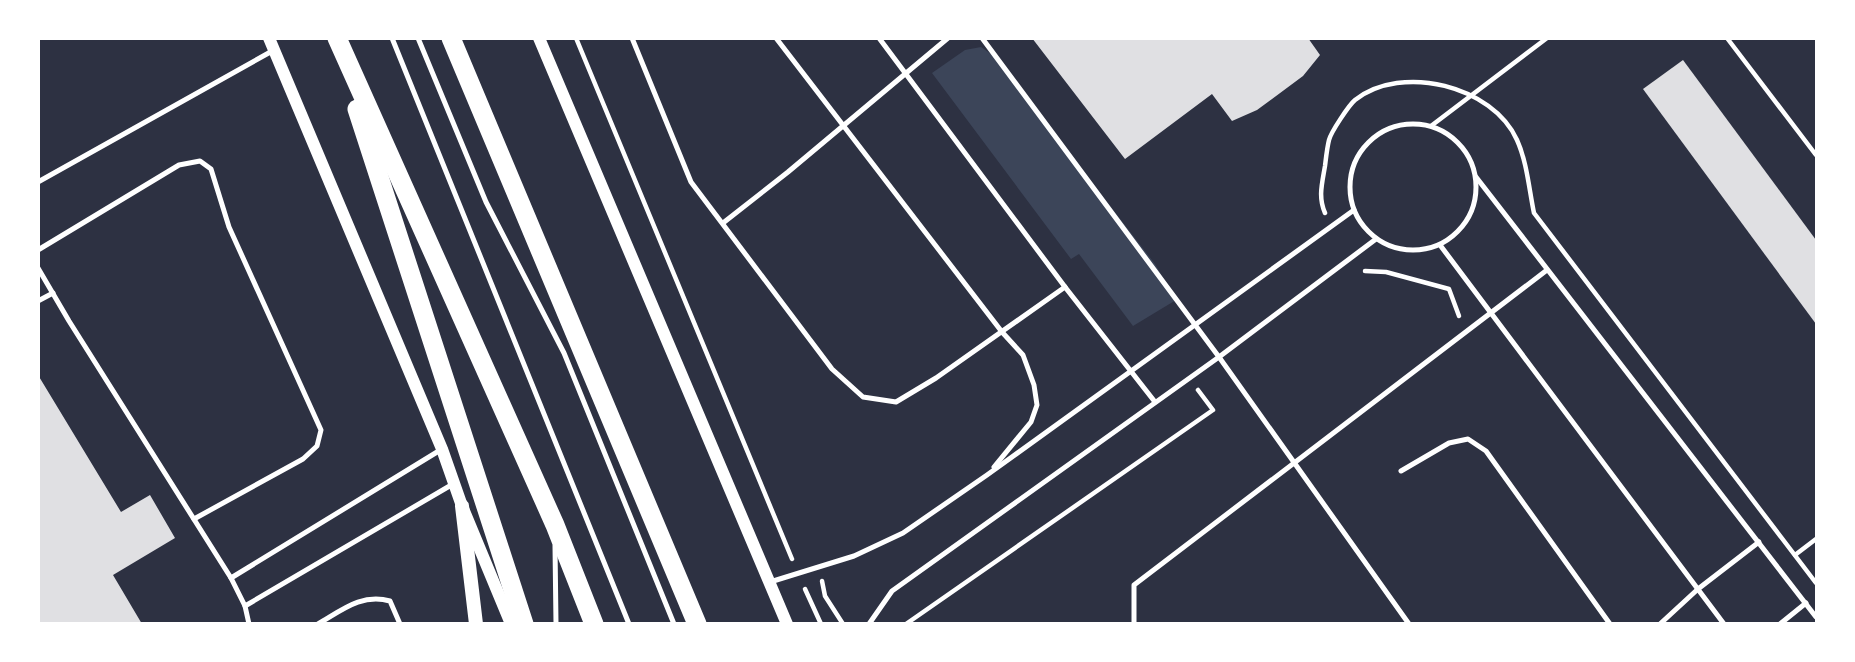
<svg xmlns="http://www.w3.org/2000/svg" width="1855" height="662" viewBox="0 0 1855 662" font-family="Merriweather,serif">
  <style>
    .green { fill: #3c4559 }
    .building { fill: #e0e0e3 }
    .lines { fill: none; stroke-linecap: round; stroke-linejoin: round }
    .path { stroke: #fff; stroke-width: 4.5 }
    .service { stroke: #fff; stroke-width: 5 }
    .tertiary { stroke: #fff; stroke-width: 12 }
    .secondary { stroke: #fff; stroke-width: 14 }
    .trunk { stroke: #fff; stroke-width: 19 }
  </style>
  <rect width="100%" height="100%" fill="#2d3142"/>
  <polygon class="green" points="981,47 994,56 1155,264 1176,300 1133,326 1079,254 1071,259 932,73 965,50"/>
  <g class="building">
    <polygon points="1032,38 1308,38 1320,55 1303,76 1257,110 1232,121 1212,94 1125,159"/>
    <polygon points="1683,60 1816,240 1816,324 1643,89"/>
    <polygon points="38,375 121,512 150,495 175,538 113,575 142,624 38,624"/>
  </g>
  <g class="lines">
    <g class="path">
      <polyline points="576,38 792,559"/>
      <polyline points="1727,38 1816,155"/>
      <polyline points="1431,126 1547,38"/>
      <path d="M 1325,213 C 1318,197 1322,184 1325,166 C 1326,158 1327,148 1329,140 C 1331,132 1349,105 1355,100 C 1402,63 1493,86 1517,140 C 1527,162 1529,189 1534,213 L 1816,583"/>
      <polyline points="1365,271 1386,272 1449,289 1459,316"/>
      <polyline points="1795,555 1816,539"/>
      <polyline points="822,581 825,596 843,624"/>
      <polyline points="805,589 821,624"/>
      <polyline points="906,624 1213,410 1198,390"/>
    </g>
    <g class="service">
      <polyline points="392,38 629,624"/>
      <polyline points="418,38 486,202 564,353 674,624"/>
      <polyline points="632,38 691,182 832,369 863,397 896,402 936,378 1065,287"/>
      <polyline points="776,38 1002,332 1023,355 1034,385 1037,405 1031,422 994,467"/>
      <polyline points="879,38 1065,287 1155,402"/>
      <polyline points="982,38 1219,357 1409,624"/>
      <circle cx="1413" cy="187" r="63"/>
      <polyline points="1476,177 1816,617"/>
      <polyline points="38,182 274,50"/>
      <polyline points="723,223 788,172 948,38"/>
      <polyline points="1440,245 1724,624"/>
      <polyline points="38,250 179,165 200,161 211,169 229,227 321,430 317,446 303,459 194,519"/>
      <polyline points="38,268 69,321 231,578 245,606 249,624"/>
      <polyline points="38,301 53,293"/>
      <polyline points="1401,471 1449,443 1468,439 1486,451 1610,624"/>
      <polyline points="555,546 556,624"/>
      <polyline points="231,578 442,449"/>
      <polyline points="770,582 854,556 903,533 987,475 1354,210"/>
      <polyline points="245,606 453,484"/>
      <path d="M 318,624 C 342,610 362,593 390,601 L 400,624"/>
      <polyline points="869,624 892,591 1219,357 1376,239"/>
      <polyline points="1134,624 1134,585 1547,270"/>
      <polyline points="1660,624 1698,589 1759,542"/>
      <polyline points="1780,624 1806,603"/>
    </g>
    <g class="tertiary">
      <polyline points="269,38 442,449 462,506 511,624"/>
      <polyline points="539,38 787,624"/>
    </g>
    <polyline class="secondary" points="462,506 476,624"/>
    <g class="trunk">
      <polyline points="337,38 555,525 594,624"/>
      <polyline points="451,38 697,624"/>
      <polyline points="357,109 524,624"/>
    </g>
  </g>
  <rect width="1855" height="662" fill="none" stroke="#ffffff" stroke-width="80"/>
</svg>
